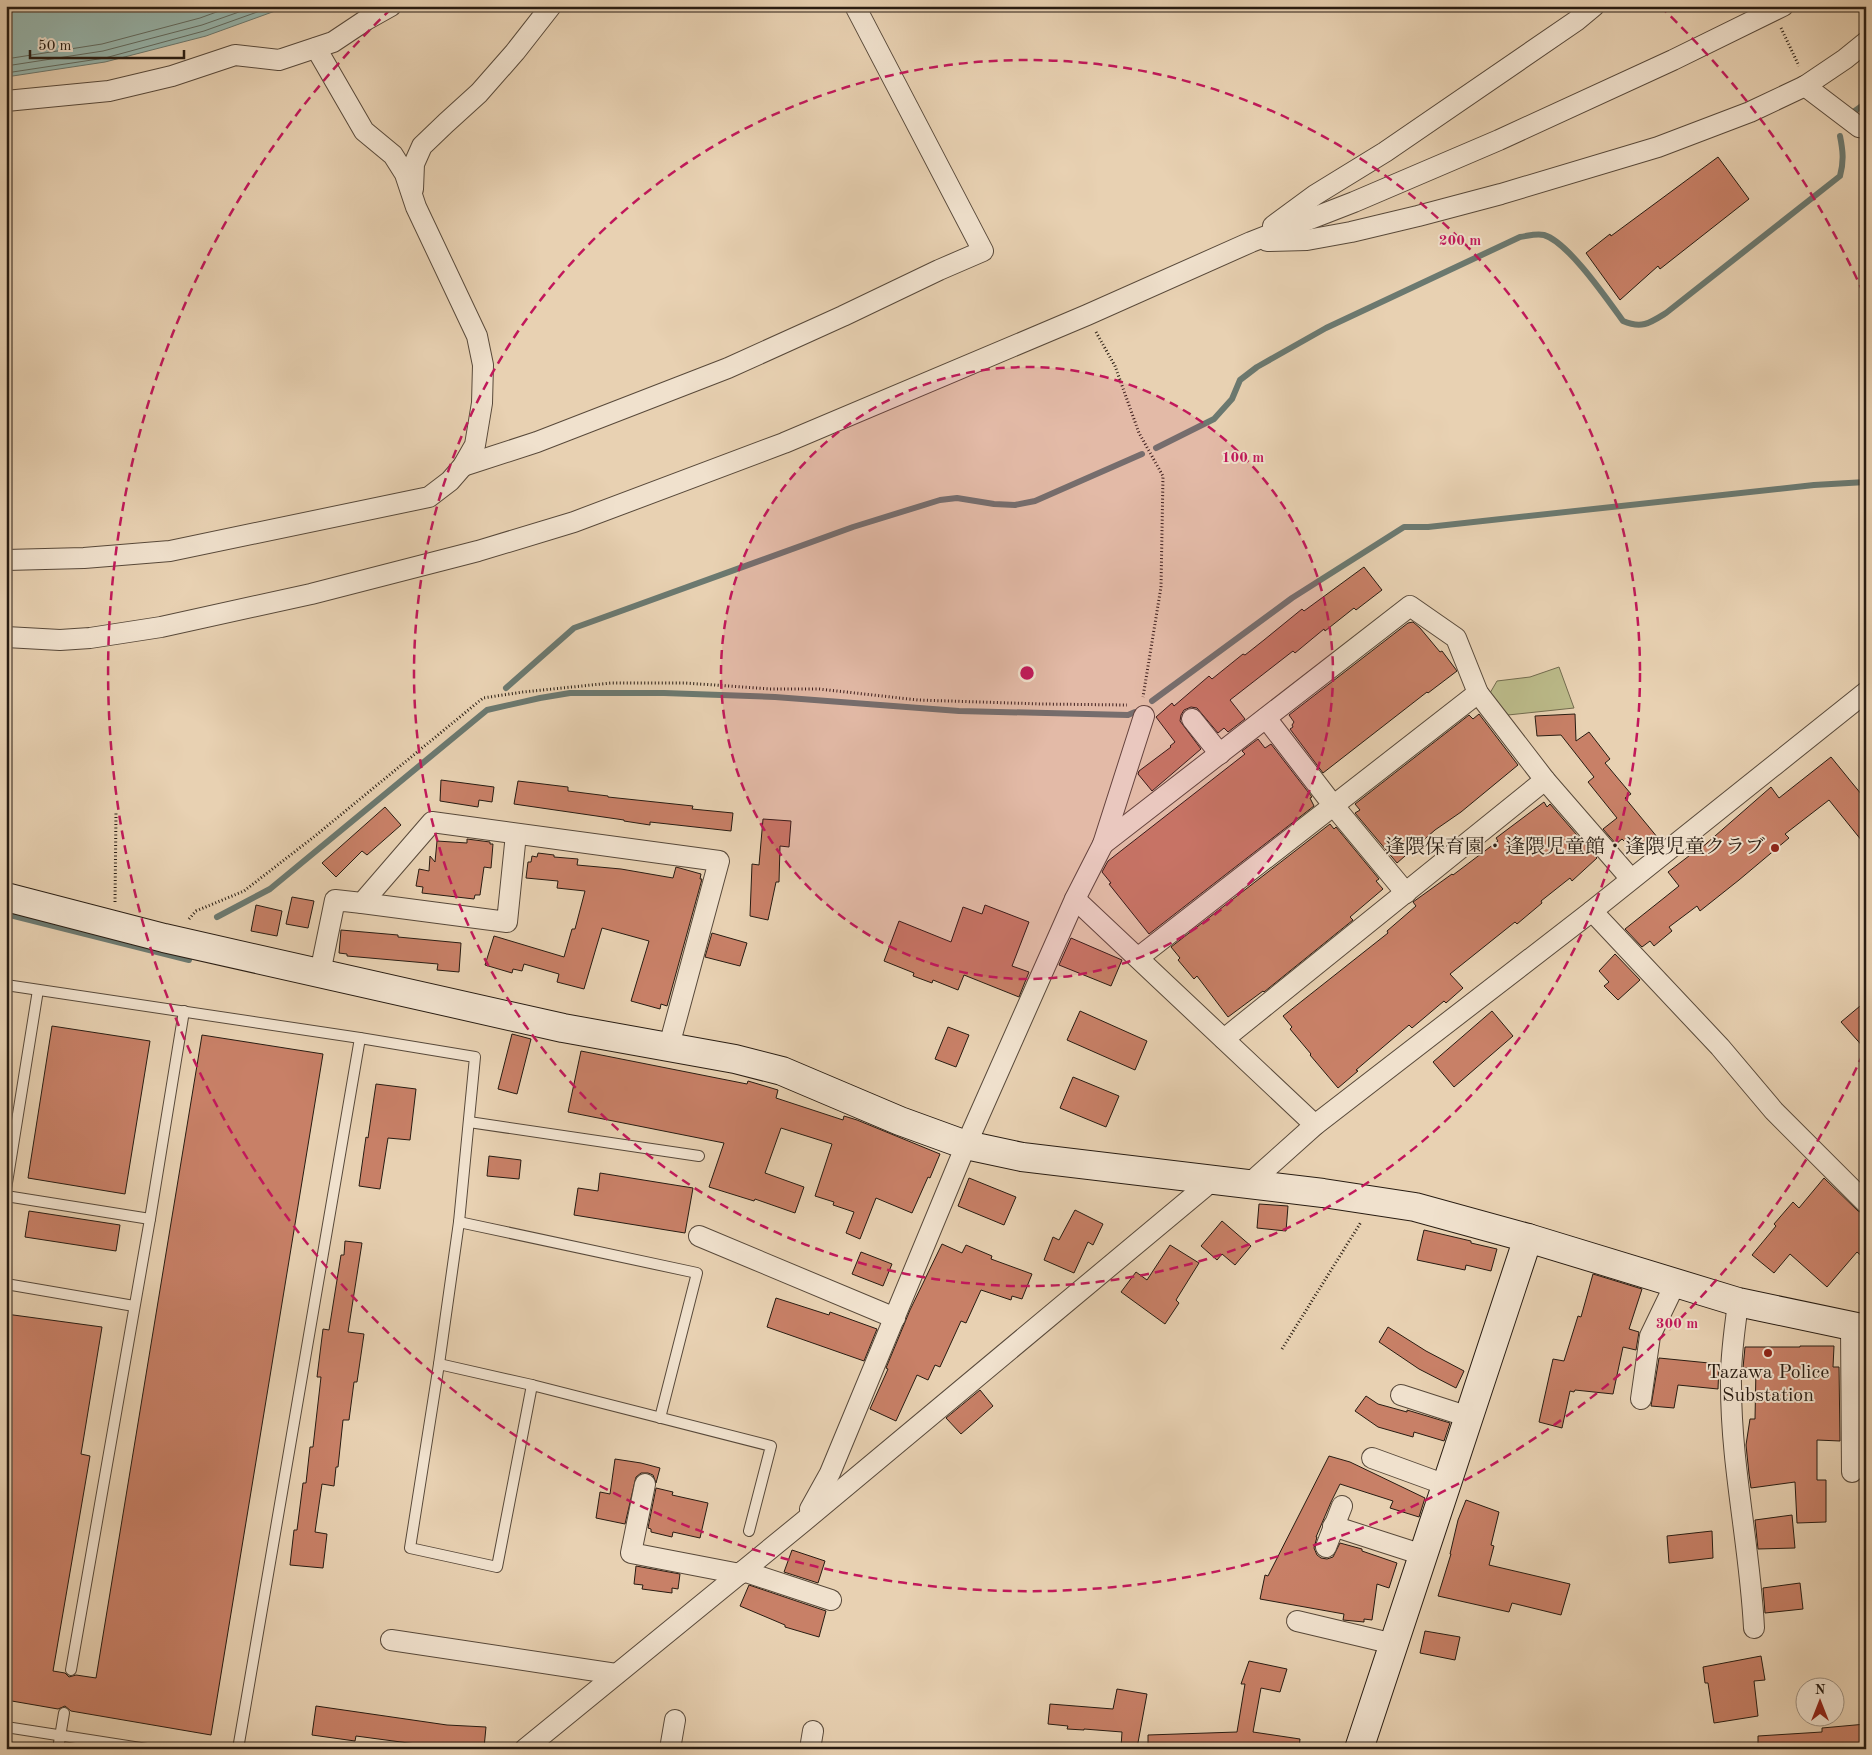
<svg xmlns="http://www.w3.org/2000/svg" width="1872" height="1755" viewBox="0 0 1872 1755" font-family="'Old Standard TT','Noto Serif JP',serif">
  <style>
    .green { fill: #bbba89; stroke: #726b4e }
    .water { fill: #97b7af; stroke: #6b7970 }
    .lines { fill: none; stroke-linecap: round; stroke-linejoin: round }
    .shore { stroke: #606a60; stroke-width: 1 }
    .stream { stroke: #6b7970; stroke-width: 6 }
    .building { fill: #c88067; stroke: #281c12 }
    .lane-casing { stroke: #58493a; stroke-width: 12 }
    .street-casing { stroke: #58493a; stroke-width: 22 }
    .secondary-casing { stroke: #281c12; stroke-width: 30 }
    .path { stroke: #281c12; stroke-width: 3; stroke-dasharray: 1 2.5; stroke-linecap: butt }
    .lane { stroke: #f0e1cd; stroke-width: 10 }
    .street { stroke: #f0e1cd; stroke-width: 20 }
    .secondary { stroke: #f0e1cd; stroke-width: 28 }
    .ring { fill: none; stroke: #c2185b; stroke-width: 2.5; stroke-dasharray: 9 6 }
    .poi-dot { fill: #8f2418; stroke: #f0e1cd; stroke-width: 2 }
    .labels { text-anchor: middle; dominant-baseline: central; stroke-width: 4; stroke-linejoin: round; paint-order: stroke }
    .poi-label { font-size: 20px; fill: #281c12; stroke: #f0e1cd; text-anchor: end }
    .centre { fill: #c2185b; stroke: #f0e1cd; stroke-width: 2.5 }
    .ring-label { font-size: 15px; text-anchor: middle; font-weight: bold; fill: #c2185b; stroke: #f0e1cd; stroke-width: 4; stroke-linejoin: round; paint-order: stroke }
  </style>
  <rect width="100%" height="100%" fill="#e8d1b2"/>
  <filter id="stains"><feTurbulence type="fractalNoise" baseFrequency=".004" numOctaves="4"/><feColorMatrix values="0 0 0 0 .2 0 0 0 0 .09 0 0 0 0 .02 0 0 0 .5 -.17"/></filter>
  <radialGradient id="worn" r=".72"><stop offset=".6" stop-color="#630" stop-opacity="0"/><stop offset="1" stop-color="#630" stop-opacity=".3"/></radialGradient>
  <polygon class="green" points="1559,667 1574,708 1508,715 1490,693 1497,681 1530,677"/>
  <polygon class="water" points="6,6 289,6 206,36 105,62 6,77"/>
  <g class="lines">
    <g class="shore">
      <polyline points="6,59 102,44 200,18 233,6"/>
      <polyline points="6,66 103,51 202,25 256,6"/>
      <polyline points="6,73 105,58 204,31 274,6"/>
    </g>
    <g class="stream">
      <polyline points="1852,113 1866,103"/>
      <path d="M 1156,448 L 1214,419 L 1232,399 L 1240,380 L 1257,367 L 1326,328 L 1520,237 C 1528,236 1536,233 1544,235 C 1568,242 1607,299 1623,321 C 1642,329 1650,323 1666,313 L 1840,176 C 1844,161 1843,151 1840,136"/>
      <polyline points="506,688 574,628 853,527 940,500 957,498 994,504 1015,505 1035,501 1142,454"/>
      <polyline points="1152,701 1292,598 1404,527 1428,527 1814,485 1866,482"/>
      <polyline points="6,914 189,960"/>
      <polyline points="217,917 270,889 487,710 540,698 570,693 664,693 775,697 959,711 1128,715 1135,712"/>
    </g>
  </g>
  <g class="building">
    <polygon points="1718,157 1749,199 1660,269 1658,266 1620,300 1586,253 1610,234 1611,236"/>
    <polygon points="1364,567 1382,590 1356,610 1354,608 1325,631 1324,629 1295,653 1293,651 1230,700 1245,719 1228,732 1224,728 1218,733 1197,708 1191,707 1184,710 1181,715 1180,721 1201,749 1152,791 1138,774 1139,771 1171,747 1170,746 1175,742 1156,717 1172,703 1174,706 1209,676 1212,679 1243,654 1245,655 1264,640 1302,609 1304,611"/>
    <polygon points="1413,622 1420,628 1440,652 1442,651 1457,671 1428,693 1427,692 1323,773 1290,729 1293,727 1292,725 1294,722 1289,715 1408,623"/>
    <polygon points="1479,714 1518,765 1461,812 1435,830 1397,863 1355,813 1360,810 1355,804 1469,715 1473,719"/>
    <polygon points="1575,714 1576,741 1589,732 1610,759 1605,763 1631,794 1625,798 1658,838 1639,854 1628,840 1625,842 1622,839 1616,844 1603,829 1617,818 1588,782 1594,777 1561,735 1537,736 1535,716"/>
    <polygon points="1258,739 1265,748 1271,744 1312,797 1310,798 1314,806 1149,934 1109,884 1111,883 1102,872 1108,861 1245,754 1242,751"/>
    <polygon points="1831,757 1866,800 1866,846 1829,800 1785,834 1789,838 1739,880 1700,911 1697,906 1669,927 1672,931 1654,946 1650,941 1642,947 1625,929 1679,886 1668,872 1698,849 1699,850 1771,787 1779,798"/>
    <polygon points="441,780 494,787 492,802 479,800 478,807 440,801"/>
    <polygon points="518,781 568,787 568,791 608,796 608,797 693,806 692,809 733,813 731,831 650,822 650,825 624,821 624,820 514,804"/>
    <polygon points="1544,802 1547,807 1550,804 1597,858 1572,881 1570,878 1541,901 1542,903 1517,924 1515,922 1450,974 1463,988 1446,1003 1444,1001 1412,1028 1409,1025 1356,1070 1358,1071 1338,1088 1310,1055 1311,1054 1290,1029 1292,1027 1283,1016 1388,933 1387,931 1416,906 1413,902 1452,874 1453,875 1498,841 1496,838"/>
    <polygon points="385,807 401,825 367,855 362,851 336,877 322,863"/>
    <polygon points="763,819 791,821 789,847 780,846 779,882 776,882 768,920 750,916 752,864 759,865"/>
    <polygon points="1330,824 1334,829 1336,827 1379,879 1376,881 1383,889 1350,917 1353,920 1264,992 1263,991 1228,1017 1197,976 1194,979 1178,960 1180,958 1171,947"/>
    <polygon points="467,839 490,842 490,844 493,844 491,868 484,867 480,895 475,895 474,899 422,893 423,887 416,886 419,869 429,871 430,856 435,862 437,841 467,843"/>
    <polygon points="538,853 554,855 554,857 578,859 577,865 621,869 673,878 676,867 701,874 700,879 702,879 667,1006 661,1004 660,1009 631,1001 649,941 602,928 584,989 557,982 559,974 524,964 522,971 513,969 512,973 485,965 494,936 564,957 572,929 575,929 585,891 557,888 558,881 526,878 528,862 531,862 532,856 537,857"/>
    <polygon points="292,897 314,901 308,928 286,924"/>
    <polygon points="256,905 282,911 277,936 251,931"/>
    <polygon points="985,905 1029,922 1012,966 1029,972 1019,997 964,975 958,990 933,980 932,983 913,976 914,973 884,961 899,921 951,942 963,907 982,914"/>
    <polygon points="341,930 398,935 398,937 461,943 459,972 437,970 438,964 347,956 347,954 339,953"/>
    <polygon points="712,933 747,943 740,966 705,957"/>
    <polygon points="1071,938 1122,960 1111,986 1059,965"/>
    <polygon points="1615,954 1640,980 1618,1000 1604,986 1609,982 1599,971"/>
    <polygon points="1866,1001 1866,1050 1841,1022"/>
    <polygon points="1080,1011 1147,1041 1135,1070 1067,1040"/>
    <polygon points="1492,1011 1513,1036 1454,1087 1433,1062"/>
    <polygon points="52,1026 150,1041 125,1194 28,1178"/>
    <polygon points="948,1027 969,1035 956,1067 935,1059"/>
    <polygon points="512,1034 531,1039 517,1094 498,1089"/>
    <polygon points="202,1035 323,1054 211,1735 71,1711 65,1706 58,1709 6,1700 6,1314 102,1327 81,1454 90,1456 53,1671 65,1673 69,1677 76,1675 96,1678"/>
    <polygon points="581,1051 747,1084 748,1081 778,1090 776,1098 843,1120 844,1116 857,1120 940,1154 930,1178 928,1177 912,1213 876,1198 860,1239 846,1233 854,1212 833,1205 834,1202 815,1196 832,1144 781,1128 765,1173 804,1187 795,1213 755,1199 754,1201 709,1187 724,1143 568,1112"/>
    <polygon points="1073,1077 1119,1096 1106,1127 1060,1108"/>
    <polygon points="376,1084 416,1089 410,1140 388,1138 380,1189 359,1186 366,1137 368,1138"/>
    <polygon points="489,1156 521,1160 519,1179 487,1176"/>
    <polygon points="600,1173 693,1188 685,1233 574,1215 578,1188 598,1191"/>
    <polygon points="969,1178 1016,1197 1004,1225 958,1206"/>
    <polygon points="1824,1178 1858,1211 1866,1215 1866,1260 1857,1252 1827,1287 1790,1254 1774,1273 1752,1255 1776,1226 1774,1224 1793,1202 1799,1208"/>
    <polygon points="1259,1204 1288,1206 1286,1231 1257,1228"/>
    <polygon points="1075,1210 1103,1224 1093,1245 1088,1242 1074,1273 1044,1260 1053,1237 1059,1240"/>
    <polygon points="29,1211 120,1225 116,1251 25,1237"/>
    <polygon points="1222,1221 1251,1246 1235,1265 1222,1254 1217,1260 1201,1246"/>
    <polygon points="1424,1230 1471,1241 1471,1243 1497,1249 1491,1271 1466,1265 1465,1270 1417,1260"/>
    <polygon points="345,1241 362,1243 348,1332 364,1334 357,1382 354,1382 349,1420 343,1420 338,1467 336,1467 334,1486 322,1484 315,1532 327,1534 323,1568 290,1565 294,1530 297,1530 303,1483 306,1483 310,1447 313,1447 321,1377 317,1377 323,1329 329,1330 341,1255 344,1255"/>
    <polygon points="942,1244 962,1253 966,1245 992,1256 991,1259 1032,1274 1022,1299 1012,1296 1011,1300 981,1290 966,1323 961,1321 940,1367 935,1365 928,1380 917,1375 896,1421 870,1409 888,1369 886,1368 910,1310"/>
    <polygon points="1170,1245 1199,1263 1176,1300 1179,1303 1165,1324 1121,1292 1136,1272 1147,1280"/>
    <polygon points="861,1252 892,1264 883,1286 852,1274"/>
    <polygon points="1593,1274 1642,1289 1629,1329 1639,1332 1636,1350 1623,1347 1613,1394 1575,1390 1574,1392 1570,1391 1562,1428 1539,1422 1553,1359 1564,1361 1578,1316 1581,1317"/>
    <polygon points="776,1298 829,1315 830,1312 877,1329 864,1361 767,1327"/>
    <polygon points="1388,1327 1426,1351 1464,1371 1456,1388 1419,1369 1379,1342"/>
    <polygon points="1800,1346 1834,1346 1833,1367 1839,1367 1840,1441 1817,1440 1817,1480 1826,1480 1826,1522 1797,1523 1795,1482 1751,1488 1749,1474 1746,1445 1750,1419 1755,1419 1756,1368 1743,1368 1745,1347 1800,1347"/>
    <polygon points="1659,1358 1719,1364 1718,1389 1678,1385 1674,1408 1651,1406"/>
    <polygon points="980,1390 993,1406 961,1434 946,1418"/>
    <polygon points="1366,1396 1378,1404 1407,1412 1407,1410 1450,1423 1444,1441 1414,1432 1413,1437 1378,1427 1355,1411"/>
    <polygon points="1329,1456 1350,1462 1425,1498 1419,1517 1390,1508 1393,1501 1340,1484 1331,1502 1316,1537 1317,1537 1314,1548 1317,1555 1321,1558 1327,1559 1333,1557 1340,1543 1362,1549 1362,1551 1397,1563 1389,1588 1377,1584 1372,1620 1364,1619 1364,1622 1343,1620 1344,1614 1260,1599 1265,1575 1268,1576"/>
    <polygon points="615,1459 641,1463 660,1468 656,1483 653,1475 648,1473 641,1473 636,1477 625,1524 596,1518 600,1492 610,1494"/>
    <polygon points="656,1488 673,1492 672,1495 708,1503 700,1538 673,1532 672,1537 651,1532 651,1529 648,1528"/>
    <polygon points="1466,1500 1499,1512 1491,1545 1494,1546 1489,1565 1570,1584 1561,1615 1512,1603 1509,1612 1438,1596 1451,1554 1450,1554 1458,1520"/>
    <polygon points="1792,1515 1795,1548 1758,1549 1755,1520"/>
    <polygon points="1712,1531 1713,1558 1669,1563 1667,1536"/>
    <polygon points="792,1550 825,1561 818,1583 784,1572"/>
    <polygon points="636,1566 680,1574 678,1589 672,1588 672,1593 642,1589 643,1585 634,1584"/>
    <polygon points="1800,1583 1803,1609 1765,1613 1763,1588"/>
    <polygon points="749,1585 826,1611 819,1637 785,1627 785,1625 740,1606"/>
    <polygon points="1425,1631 1460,1637 1455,1660 1420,1653"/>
    <polygon points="1761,1656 1765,1680 1754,1681 1758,1716 1714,1723 1708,1683 1705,1683 1703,1667"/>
    <polygon points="1249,1661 1287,1669 1280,1692 1261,1688 1253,1732 1300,1739 1299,1749 1148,1749 1148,1735 1237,1732 1245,1684 1241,1684"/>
    <polygon points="1117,1689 1147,1694 1137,1748 1121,1747 1122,1732 1084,1729 1084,1730 1067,1729 1068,1726 1048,1724 1050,1704 1113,1709"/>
    <polygon points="316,1706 447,1725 486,1727 484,1748 416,1749 416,1744 356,1736 355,1741 312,1735"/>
    <polygon points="1866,1724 1866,1749 1758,1749 1758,1736 1822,1732 1822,1728"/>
  </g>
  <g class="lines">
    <defs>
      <g id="lane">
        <polyline points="6,985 360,1038 475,1057 459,1222 439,1364 410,1548 497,1567 532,1385 771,1446 749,1531"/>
        <polyline points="469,1122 699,1156"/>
        <polyline points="6,1189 38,990"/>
        <polyline points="6,1196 150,1219"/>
        <polyline points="459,1222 697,1273 660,1418"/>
        <polyline points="6,1284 134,1306"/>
        <polyline points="439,1364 532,1385"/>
        <polyline points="71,1670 150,1219 184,1011"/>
        <polyline points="6,1727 147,1749"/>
        <polyline points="58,1749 64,1713"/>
        <polyline points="238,1749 360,1038"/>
      </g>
      <g id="street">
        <polyline points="1805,86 1859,127 1866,128"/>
        <polyline points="6,101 109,91 172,76 235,55 279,60 333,42 366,20 391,6"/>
        <polyline points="413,189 414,164 422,146 446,123 479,93 515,52 551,6"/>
        <polyline points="1273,226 1315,195 1385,152 1576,21 1594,6"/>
        <polyline points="1267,241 1307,240 1351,232 1418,216 1501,194 1658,147 1750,112 1805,86 1845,59 1866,42"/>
        <polyline points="463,466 537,442 728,368 843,316 939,270 983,251 855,6"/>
        <polyline points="6,560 84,558 170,551 429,497 450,481 463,466 475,445 482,403 483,365 477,336 416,207 405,174 393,155 364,131 316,48"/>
        <polyline points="6,637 60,640 90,638 161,627 311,594 478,551 574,522 784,443 1087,315 1251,242 1354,202 1499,140 1673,60 1783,6"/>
        <polyline points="1266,718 1333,805 1406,893"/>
        <polyline points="1192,719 1220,754"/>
        <polyline points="1103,844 1410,606 1456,638 1478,693 1545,780 1631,879"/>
        <polyline points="1075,899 1315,1125"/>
        <polyline points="362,903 507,922 516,834"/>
        <polyline points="1592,911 1720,1047 1774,1111 1866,1203"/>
        <polyline points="1139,957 1478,693"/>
        <polyline points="320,973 335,900 362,903 432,822 719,861 669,1046"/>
        <polyline points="1224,1039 1545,780"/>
        <polyline points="1249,1184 1315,1125 1592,911 1866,692"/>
        <polyline points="699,1236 895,1318"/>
        <path d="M 1738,1302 C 1735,1329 1730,1357 1731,1385 C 1731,1467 1750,1547 1754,1628"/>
        <polyline points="1851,1326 1852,1472"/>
        <polyline points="1401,1395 1469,1417"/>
        <polyline points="1641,1399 1650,1336 1676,1282"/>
        <polyline points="1372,1458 1446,1485"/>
        <polyline points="645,1484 631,1553 740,1574"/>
        <polyline points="810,1509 830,1473 966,1145 1075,899 1103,844 1144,716"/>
        <polyline points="1333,1526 1423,1555"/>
        <polyline points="1326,1547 1342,1506"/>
        <polyline points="743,1571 831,1600"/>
        <polyline points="1297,1621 1394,1644"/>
        <polyline points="391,1640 616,1674"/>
        <polyline points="525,1749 803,1522 1213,1180"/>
        <polyline points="670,1749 675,1720"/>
        <polyline points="810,1749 813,1731"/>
      </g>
      <g id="secondary">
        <polyline points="6,897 164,938 563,1028 735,1059 782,1071 900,1121 966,1145 1022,1157 1323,1193 1415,1207 1528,1238 1738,1302 1866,1329"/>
        <polyline points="1359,1749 1528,1238"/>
      </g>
    </defs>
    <use href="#lane" class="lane-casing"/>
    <use href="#street" class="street-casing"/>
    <use href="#secondary" class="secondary-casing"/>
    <g class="path">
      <polyline points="1781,28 1799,66"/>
      <polyline points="1096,332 1115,366 1139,433 1163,476 1161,587 1143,697"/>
      <polyline points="115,902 116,812"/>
      <polyline points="189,919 196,911 244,891 315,836 483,698 523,692 611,683 685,683 771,689 819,689 918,700 1042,704 1127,705"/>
      <polyline points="1282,1349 1361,1222"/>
    </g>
    <use href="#lane" class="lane"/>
    <use href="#street" class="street"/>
    <use href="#secondary" class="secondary"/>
  </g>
  <circle cx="1027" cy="673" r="306" fill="#c2185b" fill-opacity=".12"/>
  <g class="ring">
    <circle cx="1027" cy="673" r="306"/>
    <circle cx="1027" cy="673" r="613"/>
    <path d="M1863 1054A919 919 0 1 1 394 6M1660 6A919 919 0 0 1 1863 292"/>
  </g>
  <g class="poi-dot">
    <circle cx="1775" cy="848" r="5"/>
    <circle cx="1768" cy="1353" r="5"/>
  </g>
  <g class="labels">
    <g class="poi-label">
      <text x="1765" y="848">逢隈保育園・逢隈児童館・逢隈児童クラブ</text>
      <text x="1768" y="1373" text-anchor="middle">Tazawa Police<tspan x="1768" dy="23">Substation</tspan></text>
    </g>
  </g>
  <circle cx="1027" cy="673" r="8" class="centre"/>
  <g class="ring-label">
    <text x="1460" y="245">200 m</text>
    <text x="1243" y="462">100 m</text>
    <text x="1677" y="1328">300 m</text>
  </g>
  <rect width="1872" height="1755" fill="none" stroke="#e8d1b2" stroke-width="25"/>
  <rect x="8" y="8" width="1857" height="1740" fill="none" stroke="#281c12" stroke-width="2.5"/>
  <rect x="12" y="12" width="1847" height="1730" fill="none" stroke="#281c12"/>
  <g transform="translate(1820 1702)"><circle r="24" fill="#f0e1cd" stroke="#a09282"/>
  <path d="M0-4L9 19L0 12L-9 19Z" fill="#8f2418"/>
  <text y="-8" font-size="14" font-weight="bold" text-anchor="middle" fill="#281c12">N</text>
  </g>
  <path d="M30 50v8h154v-8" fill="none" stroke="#281c12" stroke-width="2.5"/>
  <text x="38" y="50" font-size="15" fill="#281c12" stroke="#f0e1cd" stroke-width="4" paint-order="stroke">50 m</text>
  <rect width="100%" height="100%" filter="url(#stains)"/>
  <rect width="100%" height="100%" fill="url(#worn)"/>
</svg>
